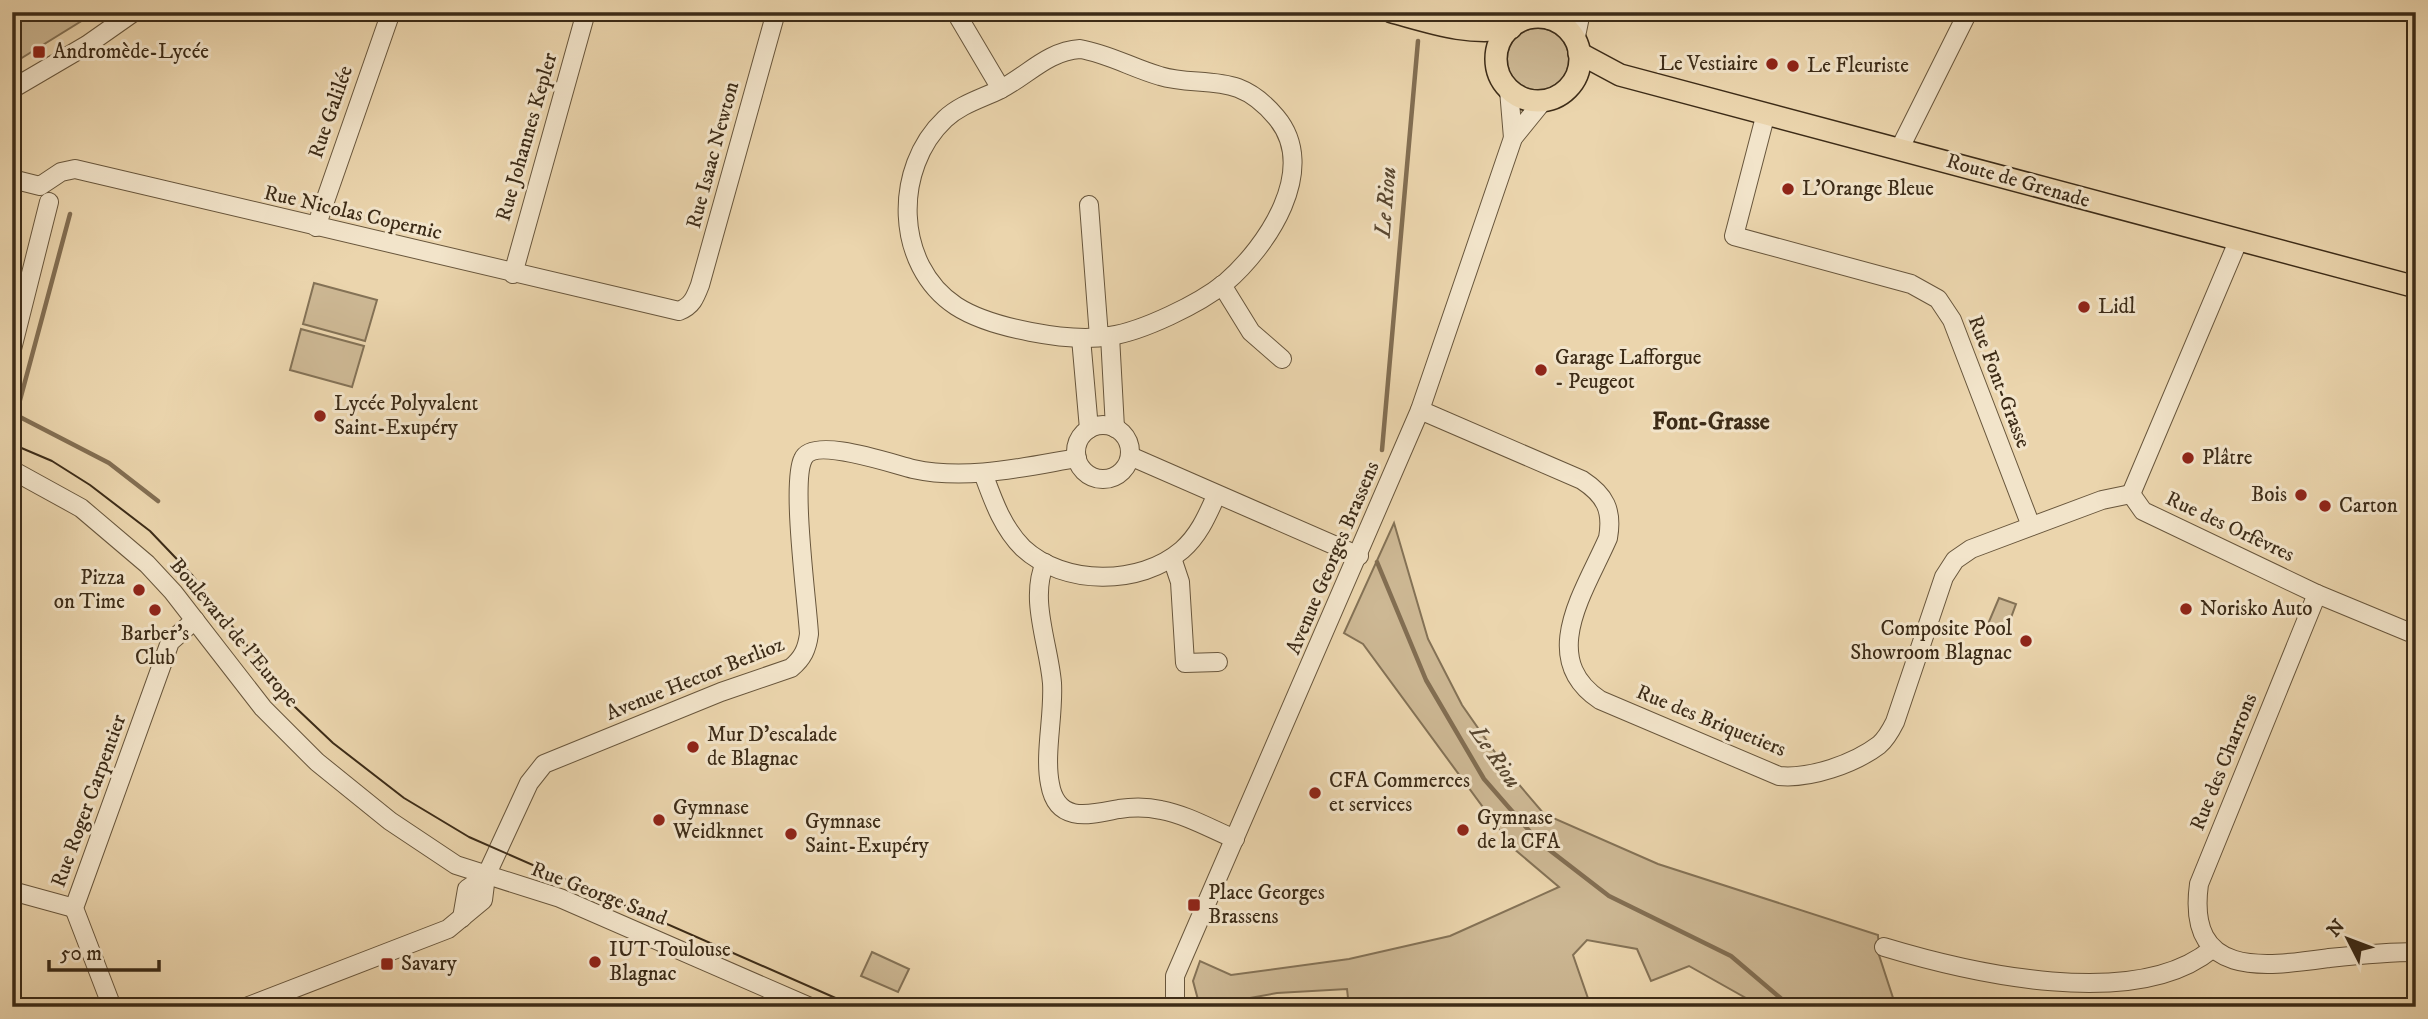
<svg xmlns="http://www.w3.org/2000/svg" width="2428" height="1019" viewBox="0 0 2428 1019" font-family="'IM FELL DW Pica',serif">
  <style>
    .green { fill: #cdb894; stroke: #847256; stroke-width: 2 }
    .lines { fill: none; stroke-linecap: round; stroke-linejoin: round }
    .stream { stroke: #826e52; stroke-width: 4.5 }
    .minor-casing { stroke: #68563c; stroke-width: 20 }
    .major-casing { stroke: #3c2b17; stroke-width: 24 }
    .minor { stroke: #f2e4ca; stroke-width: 18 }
    .major { stroke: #ebd5ad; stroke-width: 21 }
    .tram { stroke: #3c2b17; stroke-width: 2 }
    .poi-dot { fill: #8f2418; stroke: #f2e4ca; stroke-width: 2.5 }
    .labels { text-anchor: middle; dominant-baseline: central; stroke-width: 6; stroke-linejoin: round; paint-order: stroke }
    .poi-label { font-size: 21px; fill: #3c2b17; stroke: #f2e4ca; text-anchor: start }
    .street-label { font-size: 21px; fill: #3c2b17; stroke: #f2e4ca }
    .water-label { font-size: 23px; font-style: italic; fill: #594730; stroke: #f2e4ca }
    .quarter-label { font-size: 24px; font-weight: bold; fill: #3c2b17; stroke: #f2e4ca }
  </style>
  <rect width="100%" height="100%" fill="#ebd5ad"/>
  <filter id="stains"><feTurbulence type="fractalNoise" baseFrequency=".00286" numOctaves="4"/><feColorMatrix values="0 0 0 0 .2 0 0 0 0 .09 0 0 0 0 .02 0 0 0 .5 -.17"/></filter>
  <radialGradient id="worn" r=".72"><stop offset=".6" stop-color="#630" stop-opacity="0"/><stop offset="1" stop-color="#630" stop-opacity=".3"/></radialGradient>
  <g class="green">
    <polygon points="12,12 96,12 12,64"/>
    <circle cx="1538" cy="59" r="31"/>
    <polygon points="314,283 377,300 365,341 303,324"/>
    <polygon points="301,329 364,346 352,387 290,370"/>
    <polygon points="1394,523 1428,639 1462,705 1510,774 1544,814 1658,864 1878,935 1879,955 1896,1007 1762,1007 1689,966 1651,981 1637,949 1587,940 1573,955 1591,1007 1349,1007 1347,989 1277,993 1200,1007 1193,981 1200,961 1231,975 1349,959 1450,936 1559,887 1513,848 1363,644 1344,633"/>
    <polygon points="1999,598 2016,604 2009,623 2000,629 1988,624"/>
    <polygon points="872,952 909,969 898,992 861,976"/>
  </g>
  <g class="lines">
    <g class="stream">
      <polyline points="70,214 16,415 109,463 158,501"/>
      <polyline points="1382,450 1418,41"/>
      <polyline points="1377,562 1426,680 1484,779 1539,842 1609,896 1731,956 1791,1007"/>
    </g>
    <defs>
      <g id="minor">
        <polyline points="959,18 1001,89"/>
        <polyline points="1550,20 1562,12"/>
        <polyline points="1575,41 1581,12"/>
        <path d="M 1080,49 C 1109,54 1132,68 1160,76 C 1185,84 1213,79 1238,88 C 1254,94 1266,105 1276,117 C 1320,169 1267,247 1225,283 C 1199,304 1143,331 1110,336 C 1069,343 990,328 956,306 C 894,265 893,168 945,119 C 961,104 981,99 1001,89 C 1028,75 1048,51 1080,49 Z"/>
        <polyline points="12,89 87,45 134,12"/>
        <polyline points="1509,90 1513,138"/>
        <polyline points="1766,113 1734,236 1911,284 1938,299 1952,320 2031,526"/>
        <polyline points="1900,148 1968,12"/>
        <path d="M 12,179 L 40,186 L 61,172 L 75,169 L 679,311 C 692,306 695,298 700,285 L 776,12"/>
        <polyline points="1089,205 1099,337"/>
        <polyline points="316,227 391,12"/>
        <polyline points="513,274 586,12"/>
        <polyline points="1222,285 1251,332 1282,359"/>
        <polyline points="1110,336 1115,428"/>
        <polyline points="1081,338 1089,429"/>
        <polyline points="12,349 49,202"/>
        <path d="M 1420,410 L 1582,480 C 1605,495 1613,510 1608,538 C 1585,591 1537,658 1600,700 L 1779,776 C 1810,779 1854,764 1879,745 C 1886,739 1891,730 1895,722 L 1944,577 L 1955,560 L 1971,549 L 2102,500 L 2131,494"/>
        <circle cx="1103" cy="452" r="27"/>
        <polyline points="1130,456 1359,556"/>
        <polyline points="12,470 81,508 147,564 173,592 263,708 317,762 390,821 456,865 560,898 810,1007"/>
        <path d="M 983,473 C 993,500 1002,527 1023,548 C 1064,586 1140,586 1182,550 C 1199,535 1207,516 1216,496"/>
        <polyline points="2131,494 2143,511 2317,594 2416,635"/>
        <polyline points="2131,494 2239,239"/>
        <polyline points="1172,558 1180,582 1185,663 1218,662"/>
        <path d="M 1045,563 C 1029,599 1049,645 1052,683 C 1054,715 1044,754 1050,784 C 1057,825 1092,814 1119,809 C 1132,807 1148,807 1161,810 C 1187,815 1211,829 1235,839"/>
        <path d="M 2317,594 L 2199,884 C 2186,979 2264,967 2329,958 C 2358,955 2387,952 2416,952"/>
        <polyline points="12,891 74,908"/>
        <path d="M 462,918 L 467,889 L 486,876 L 529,783 L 544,764 L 721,692 L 791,668 C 803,658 807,649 809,634 C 807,600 791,483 803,459 C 813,436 892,464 913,469 C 967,481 1024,467 1077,458"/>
        <path d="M 1884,947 C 1970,973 2136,1012 2212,949"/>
        <polyline points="112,1007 74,908 170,642 195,620"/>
        <polyline points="246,1007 448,929 483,900 486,876"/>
        <polyline points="1175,1007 1175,976 1420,410 1513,138 1543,101"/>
      </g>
      <g id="major">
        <path d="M 1392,12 C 1432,23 1469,36 1511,28"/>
        <circle cx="1538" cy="59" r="42"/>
        <polyline points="1579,53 1620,75 2416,287"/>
      </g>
    </defs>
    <use href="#minor" class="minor-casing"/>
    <use href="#major" class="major-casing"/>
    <use href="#minor" class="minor"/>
    <use href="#major" class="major"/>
    <polyline class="tram" points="12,444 52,461 90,485 150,531 193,576 295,707 333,743 404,798 469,837 856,1007"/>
  </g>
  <g class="poi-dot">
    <rect x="32" y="45" width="14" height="14" rx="3.5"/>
    <circle cx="1772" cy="64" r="7"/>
    <circle cx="1793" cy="66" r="7"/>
    <circle cx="1788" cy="189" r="7"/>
    <circle cx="2084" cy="307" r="7"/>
    <circle cx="1541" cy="370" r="7"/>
    <circle cx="320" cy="416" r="7"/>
    <circle cx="2188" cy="458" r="7"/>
    <circle cx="2301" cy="495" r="7"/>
    <circle cx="2325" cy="506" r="7"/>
    <circle cx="139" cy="590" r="7"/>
    <circle cx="2186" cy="609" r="7"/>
    <circle cx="155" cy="610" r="7"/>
    <circle cx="2026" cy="641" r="7"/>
    <circle cx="693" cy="747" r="7"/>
    <circle cx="1315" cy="793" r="7"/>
    <circle cx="659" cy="820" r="7"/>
    <circle cx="1463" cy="830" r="7"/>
    <circle cx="791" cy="834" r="7"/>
    <rect x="1187" y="898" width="14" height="14" rx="3.5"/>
    <circle cx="595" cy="962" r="7"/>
    <rect x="380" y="957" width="14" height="14" rx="3.5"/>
  </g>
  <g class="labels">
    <g class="poi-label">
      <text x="53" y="52">Andromède-Lycée</text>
      <text x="1758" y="64" text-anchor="end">Le Vestiaire</text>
      <text x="1807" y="66">Le Fleuriste</text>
      <text x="1802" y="189">L'Orange Bleue</text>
      <text x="2098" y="307">Lidl</text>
      <text x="1555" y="358">Garage Lafforgue<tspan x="1555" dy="24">- Peugeot</tspan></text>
      <text x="334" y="404">Lycée Polyvalent<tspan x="334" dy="24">Saint-Exupéry</tspan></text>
      <text x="2202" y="458">Plâtre</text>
      <text x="2287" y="495" text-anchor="end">Bois</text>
      <text x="2339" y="506">Carton</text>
      <text x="125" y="578" text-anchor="end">Pizza<tspan x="125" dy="24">on Time</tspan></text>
      <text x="2200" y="609">Norisko Auto</text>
      <text x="2012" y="629" text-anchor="end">Composite Pool<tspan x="2012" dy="24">Showroom Blagnac</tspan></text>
      <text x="155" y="634" text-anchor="middle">Barber's<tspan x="155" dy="24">Club</tspan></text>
      <text x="707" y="735">Mur D’escalade<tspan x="707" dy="24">de Blagnac</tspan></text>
      <text x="1329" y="781">CFA Commerces<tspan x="1329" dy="24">et services</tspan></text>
      <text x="673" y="808">Gymnase<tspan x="673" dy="24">Weidknnet</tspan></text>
      <text x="1477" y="818">Gymnase<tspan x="1477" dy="24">de la CFA</tspan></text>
      <text x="805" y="822">Gymnase<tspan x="805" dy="24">Saint-Exupéry</tspan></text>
      <text x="1208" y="893">Place Georges<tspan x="1208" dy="24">Brassens</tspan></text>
      <text x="609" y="950">IUT Toulouse<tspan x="609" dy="24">Blagnac</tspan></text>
      <text x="401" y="964">Savary</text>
    </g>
    <g class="street-label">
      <text transform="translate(331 112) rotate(-71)">Rue Galilée</text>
      <text transform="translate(527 137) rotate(-74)">Rue Johannes Kepler</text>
      <text transform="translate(713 155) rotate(-75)">Rue Isaac Newton</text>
      <text transform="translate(2018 181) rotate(16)">Route de Grenade</text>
      <text transform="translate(353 213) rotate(13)">Rue Nicolas Copernic</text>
      <text transform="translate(1999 382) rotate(69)">Rue Font-Grasse</text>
      <text transform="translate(2230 527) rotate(25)">Rue des Orfèvres</text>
      <text transform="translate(1333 558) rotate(-67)">Avenue Georges Brassens</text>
      <text transform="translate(234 633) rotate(50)">Boulevard de l'Europe</text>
      <text transform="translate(695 679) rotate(-22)">Avenue Hector Berlioz</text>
      <text transform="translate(1711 721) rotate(22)">Rue des Briquetiers</text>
      <text transform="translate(2224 762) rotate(-68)">Rue des Charrons</text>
      <text transform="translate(89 801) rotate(-70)">Rue Roger Carpentier</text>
      <text transform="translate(599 894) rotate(21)">Rue George Sand</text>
    </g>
    <g class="water-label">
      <text transform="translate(1386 202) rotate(-85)">Le Riou</text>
      <text transform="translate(1495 757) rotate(55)">Le Riou</text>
    </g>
    <g class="quarter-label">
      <text x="1711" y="422">Font-Grasse</text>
    </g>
  </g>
  <rect width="2428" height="1019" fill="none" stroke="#ebd5ad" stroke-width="42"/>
  <rect x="14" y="14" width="2400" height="991" fill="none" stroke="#3c2b17" stroke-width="3.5"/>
  <rect x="21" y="21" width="2386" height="977" fill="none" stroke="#3c2b17" stroke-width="2"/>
  <g transform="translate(2348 939) rotate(312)" stroke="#f2e4ca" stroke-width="5" paint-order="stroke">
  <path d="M0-5L12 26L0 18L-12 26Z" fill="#3c2b17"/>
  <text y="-10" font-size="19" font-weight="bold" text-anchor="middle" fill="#3c2b17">N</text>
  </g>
  <path d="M49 960v10h110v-10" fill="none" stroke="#3c2b17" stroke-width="3.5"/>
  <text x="60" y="960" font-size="21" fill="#3c2b17" stroke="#f2e4ca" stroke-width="5" paint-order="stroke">50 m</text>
  <rect width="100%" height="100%" filter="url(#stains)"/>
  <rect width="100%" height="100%" fill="url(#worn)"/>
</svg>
